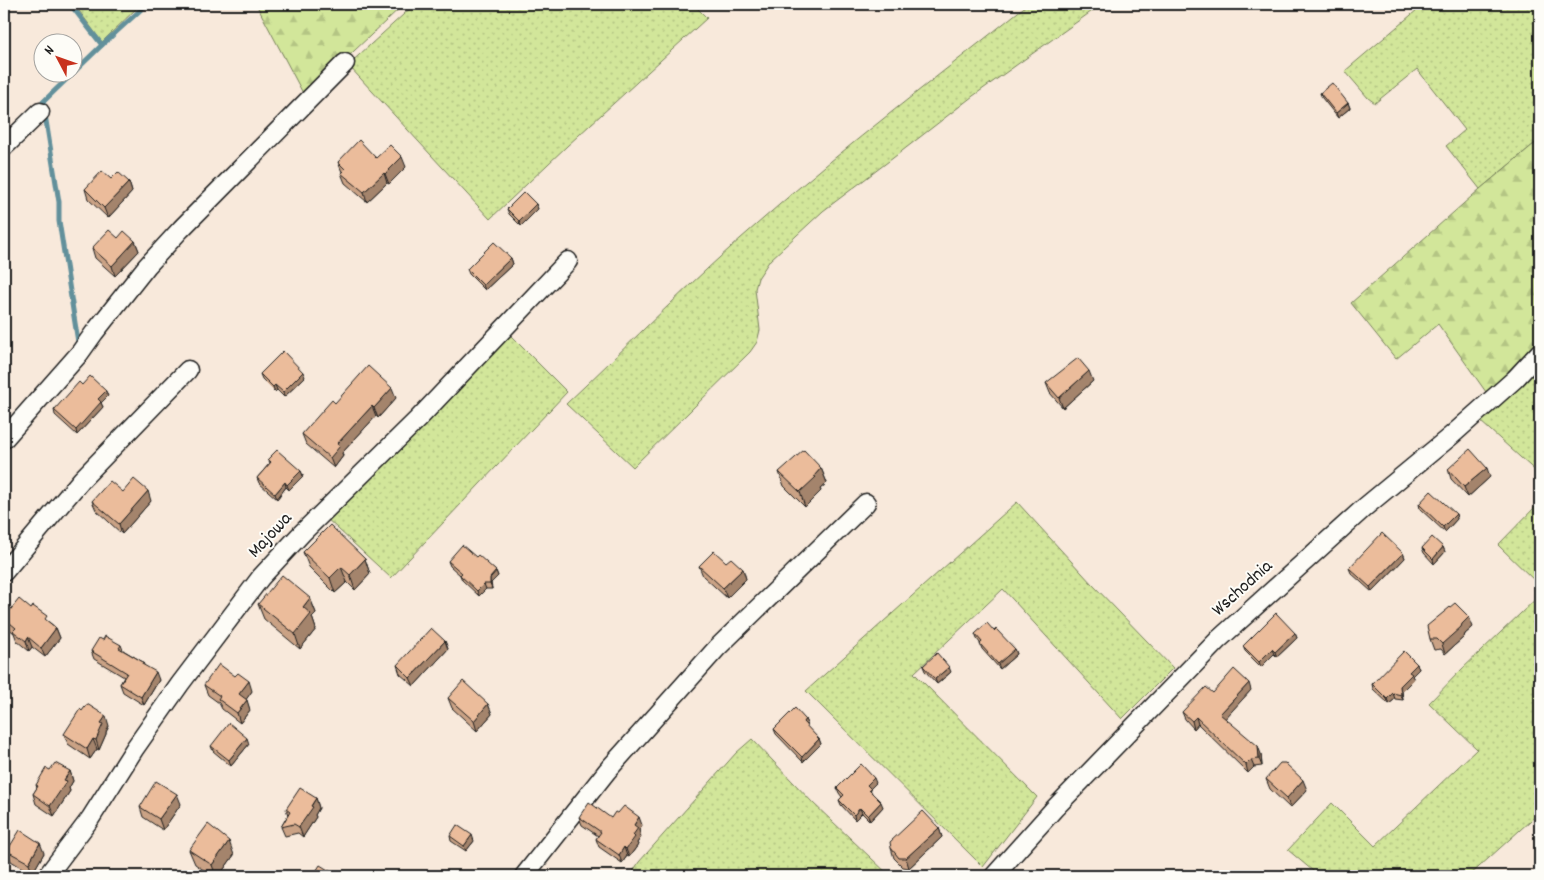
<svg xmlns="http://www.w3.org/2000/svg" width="1544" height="880" viewBox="0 0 1544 880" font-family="Dekko,sans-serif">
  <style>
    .grass { fill: url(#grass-dots); stroke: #77815b }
    .forest { fill: url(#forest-firs); stroke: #77815b }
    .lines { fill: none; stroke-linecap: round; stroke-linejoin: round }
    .stream { stroke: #62909b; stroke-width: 5 }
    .street-casing { stroke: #1c1c1c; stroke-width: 21 }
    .street { stroke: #fdfcf7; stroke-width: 18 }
    .wall { fill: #caa285; stroke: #1c1c1c }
    .shaded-wall { fill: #a4846c; stroke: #1c1c1c }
    .building { fill: #ebbc9b; stroke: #1c1c1c }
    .labels { text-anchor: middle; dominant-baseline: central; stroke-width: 4; stroke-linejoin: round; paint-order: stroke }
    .street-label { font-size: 19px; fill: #1c1c1c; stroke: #fdfcf7 }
  </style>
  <defs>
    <pattern id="grass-dots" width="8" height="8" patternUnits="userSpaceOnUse" patternTransform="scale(1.25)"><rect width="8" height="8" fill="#d2e69a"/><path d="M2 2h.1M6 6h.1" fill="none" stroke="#b4c584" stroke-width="1.8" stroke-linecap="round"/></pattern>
    <pattern id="forest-firs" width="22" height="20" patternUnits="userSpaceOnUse" patternTransform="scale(1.25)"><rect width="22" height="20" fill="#d2e69a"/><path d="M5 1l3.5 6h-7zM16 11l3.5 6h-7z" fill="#b4c584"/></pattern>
  </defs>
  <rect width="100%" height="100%" fill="#f8e9db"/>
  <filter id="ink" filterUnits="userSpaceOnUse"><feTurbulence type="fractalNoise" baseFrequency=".02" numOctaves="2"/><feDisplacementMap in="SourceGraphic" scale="10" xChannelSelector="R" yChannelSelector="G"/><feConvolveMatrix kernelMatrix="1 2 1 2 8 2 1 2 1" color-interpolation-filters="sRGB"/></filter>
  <g filter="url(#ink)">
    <g class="grass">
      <polygon points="74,4 141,4 102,42"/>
      <polygon points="415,4 693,4 707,18 567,146 490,219 348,65"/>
      <path d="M 1028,4 L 1102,4 L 973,96 L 893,158 L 823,211 L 770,260 L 758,278 L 755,289 L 760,330 L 757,342 L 750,352 L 633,467 L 566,404 C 632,342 695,277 764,218 C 849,143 940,75 1028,4 Z"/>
      <polygon points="1424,4 1540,4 1540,139 1480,189 1446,146 1465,130 1417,69 1375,103 1368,98 1345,71"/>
      <polygon points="507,332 567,392 391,578 325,517"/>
      <polygon points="1540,365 1540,475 1480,421"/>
      <polygon points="1017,502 1092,584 1173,668 1122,719 1003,589 914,673 1037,797 983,867 806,691"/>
      <polygon points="1540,502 1540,583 1538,584 1498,545"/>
      <polygon points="1540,595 1540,812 1469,876 1310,876 1313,871 1288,850 1332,803 1375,846 1477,749 1429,703 1461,670"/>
      <polygon points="752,739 813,803 890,876 630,876 639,862 736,753"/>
    </g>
    <g class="forest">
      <polygon points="256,4 404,4 305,97"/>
      <polygon points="1540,139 1540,342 1527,357 1486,392 1438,324 1396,359 1351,303 1480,189"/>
    </g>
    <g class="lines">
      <g class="stream">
        <polyline points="70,4 102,45 43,102 59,202 59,221 78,342 76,345"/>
        <polyline points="102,45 147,4"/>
      </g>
      <defs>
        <g id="street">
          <polyline points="4,147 40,112"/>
          <polyline points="4,439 79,354 94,333 147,266 181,229 345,63"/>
          <polyline points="4,572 82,479 188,370"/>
          <polyline points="47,876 90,819 135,748 180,684 261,577 302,533 418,419 568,261"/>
          <polyline points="524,876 607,771 717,648 866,503"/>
          <polyline points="994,876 1054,809 1218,640 1365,507 1452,435 1515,379 1540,352"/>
        </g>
      </defs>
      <use href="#street" class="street-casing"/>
      <use href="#street" class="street"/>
    </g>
    <g class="wall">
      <polygon points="1320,93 1348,103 1350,108 1338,118 1322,98"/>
      <polygon points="376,158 406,167 389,184 387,183 367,202 345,183 341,173 342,172 338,162"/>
      <polygon points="111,179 129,182 132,192 108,218 88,199 85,189"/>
      <polygon points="536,204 538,209 521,226 509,214 507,209"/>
      <polygon points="118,238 135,241 139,251 115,276 95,258 92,248"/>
      <polygon points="511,258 513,264 485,290 469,274 467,269"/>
      <polygon points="260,374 305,377 284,397 277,390 275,392 262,379"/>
      <polygon points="1093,381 1063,408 1050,393 1046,383"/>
      <polygon points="82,385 108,396 101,403 103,407 77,435 55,415 54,410"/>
      <polygon points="396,398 378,418 376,416 342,453 343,456 334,468 306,444 302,434 335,403"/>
      <polygon points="268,459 301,471 303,476 289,490 286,487 277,499 259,483 257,478 270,463"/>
      <polygon points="821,468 827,483 820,489 821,491 805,507 784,486 779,472"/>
      <polygon points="1448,469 1490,477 1468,497 1451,479"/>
      <polygon points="92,501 151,501 122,534 96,510"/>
      <polygon points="1419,504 1456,514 1457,519 1445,532 1420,509"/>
      <polygon points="1443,547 1445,552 1434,564 1424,553 1422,548"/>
      <polygon points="303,552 365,559 370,574 355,590 347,582 335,593 309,567"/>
      <polygon points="1403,553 1405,558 1372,592 1351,573 1349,568"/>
      <polygon points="476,557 496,571 498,576 491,583 492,589 486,589 479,596 462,580 460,575 450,566 448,561"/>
      <polygon points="726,562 743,569 746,579 727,598 703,576 699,566"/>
      <polygon points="310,598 316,613 312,617 316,629 300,649 264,619 258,604"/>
      <polygon points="4,618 49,622 56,628 60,638 45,657 32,647 29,651 17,641 14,633 8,628"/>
      <polygon points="1473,627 1465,634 1464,637 1445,654 1441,649 1434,650 1430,639"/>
      <polygon points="1295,633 1297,638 1277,657 1274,654 1261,667 1245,651 1243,646"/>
      <polygon points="975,634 1015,649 1017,654 1000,669 982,649 980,644 980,643 977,639"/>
      <polygon points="103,640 121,645 123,650 143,662 144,665 159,680 144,705 123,692 120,684 124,677 94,659 91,651"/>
      <polygon points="445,641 448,649 414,686 400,674 397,665"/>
      <polygon points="1417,664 1419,669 1412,676 1414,679 1402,691 1403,700 1395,699 1389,704 1373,689 1372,684"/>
      <polygon points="923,666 951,672 937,684 925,671"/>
      <polygon points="204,685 252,691 246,699 250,710 240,723 222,709 219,703 208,695"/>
      <polygon points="1251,690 1225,718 1261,754 1262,766 1254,767 1248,773 1198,724 1194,729 1185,719 1182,712 1213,693"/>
      <polygon points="448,698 488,704 492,714 477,731 452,708"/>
      <polygon points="805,719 807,724 806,726 819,739 821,744 803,762 776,734 774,729"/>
      <polygon points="109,726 106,732 106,734 99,750 97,749 90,759 68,744 64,734"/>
      <polygon points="249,744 231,766 213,751 211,746"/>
      <polygon points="50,770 70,771 73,781 69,788 70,791 54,816 36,804 33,794 37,788 36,785"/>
      <polygon points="1266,779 1307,790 1290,808 1270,789"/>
      <polygon points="876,783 870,789 872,793 883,807 870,821 862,813 855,820 841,805 839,800 842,797 839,793 837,788"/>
      <polygon points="316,798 319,808 315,815 316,817 303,837 298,833 285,836 281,827 288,815 286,809"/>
      <polygon points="181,804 163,830 143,817 140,807"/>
      <polygon points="579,817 611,818 642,825 639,830 641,837 637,843 638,845 629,857 627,856 622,863 599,847 596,839 598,836 582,825"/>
      <polygon points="939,828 942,837 909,868 903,867 894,858 891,848"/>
      <polygon points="450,836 474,841 466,851 451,841"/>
      <polygon points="189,850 234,855 219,876 212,876 195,864"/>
      <polygon points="7,851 44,853 32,874 11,861"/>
    </g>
    <g class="shaded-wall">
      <polygon points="1348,103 1350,108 1338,118 1336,113"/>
      <polygon points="402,157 406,167 389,184 385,174"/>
      <polygon points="384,173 387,183 367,202 364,192"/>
      <polygon points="129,182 132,192 108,218 104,208"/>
      <polygon points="536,204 538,209 521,226 519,221"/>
      <polygon points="135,241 139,251 115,276 112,266"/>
      <polygon points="511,258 513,264 485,290 483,285"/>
      <polygon points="1089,371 1093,381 1063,408 1059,398"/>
      <polygon points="303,372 305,377 284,397 283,392"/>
      <polygon points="275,385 277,390 275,392 273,387"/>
      <polygon points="392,388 396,398 378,418 374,408"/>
      <polygon points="106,391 108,396 101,403 103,407 77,435 76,430 98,399"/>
      <polygon points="372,406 376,416 342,453 343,456 334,468 330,458 337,444"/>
      <polygon points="821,468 827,483 820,489 821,491 805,507 800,492"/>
      <polygon points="1487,468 1490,477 1468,497 1464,487"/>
      <polygon points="301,471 303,476 289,490 287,485"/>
      <polygon points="285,482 286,487 277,499 275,494"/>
      <polygon points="148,491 151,501 122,534 119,524"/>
      <polygon points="1456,514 1457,519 1445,532 1443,527"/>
      <polygon points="1443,547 1445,552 1434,564 1433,559"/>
      <polygon points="1403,553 1405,558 1372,592 1370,587"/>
      <polygon points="365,559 370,574 355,590 350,575"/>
      <polygon points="341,567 347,582 335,593 330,578"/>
      <polygon points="743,569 746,579 727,598 723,588"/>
      <polygon points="496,571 498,576 491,583 492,589 490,584 490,578"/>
      <polygon points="484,584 486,589 479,596 477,591"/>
      <polygon points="310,598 316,613 312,617 316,629 300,649 295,634 303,607"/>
      <polygon points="1469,617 1473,627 1465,634 1464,637 1445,654 1442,644"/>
      <polygon points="56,628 60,638 45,657 41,648"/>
      <polygon points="1295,633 1297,638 1277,657 1275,652"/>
      <polygon points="28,637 32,647 29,651 26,641"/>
      <polygon points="445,641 448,649 414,686 410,678"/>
      <polygon points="1015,649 1017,654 1000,669 998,664"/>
      <polygon points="1272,649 1274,654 1261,667 1259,662"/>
      <polygon points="1417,664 1419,669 1412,676 1414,679 1402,691 1403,700 1401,695 1400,686 1409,672"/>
      <polygon points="949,667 951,672 937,684 935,679"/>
      <polygon points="156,672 159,680 144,705 141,697"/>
      <polygon points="249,681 252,691 243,704 239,694"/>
      <polygon points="1249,683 1251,690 1223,721 1220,714"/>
      <polygon points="1393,693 1395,699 1389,704 1387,699"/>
      <polygon points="247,700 250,710 240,723 237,713"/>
      <polygon points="488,704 492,714 477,731 474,721"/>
      <polygon points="106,716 109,726 106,732 106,734 99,750 96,740 101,723"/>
      <polygon points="1196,717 1198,724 1194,729 1192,721"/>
      <polygon points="805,719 807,724 804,727 803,722"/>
      <polygon points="247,738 249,744 231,766 229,760"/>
      <polygon points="93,739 97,749 90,759 87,749"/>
      <polygon points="819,739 821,744 803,762 802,757"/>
      <polygon points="1258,746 1261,754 1262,766 1259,759"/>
      <polygon points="1251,760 1254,767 1248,773 1246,765"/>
      <polygon points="70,771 73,781 69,788 70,791 54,816 50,806 64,780"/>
      <polygon points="874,778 876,783 869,790 867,785"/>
      <polygon points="1303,780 1307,790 1290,808 1287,798"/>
      <polygon points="177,794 181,804 163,830 159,819"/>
      <polygon points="316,798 319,808 315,815 316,817 303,837 299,827"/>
      <polygon points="881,802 883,807 870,821 868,816"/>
      <polygon points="860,808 862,813 855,820 854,815"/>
      <polygon points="639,817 642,825 639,830 641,837 637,843 638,845 629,857 626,849 633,835 634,825"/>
      <polygon points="939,828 942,837 909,868 906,858"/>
      <polygon points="472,835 474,841 466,851 464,846"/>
      <polygon points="229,841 234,855 219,876 216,876 212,865"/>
      <polygon points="40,843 44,853 32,874 29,863"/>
      <polygon points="624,847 627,856 622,863 619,855"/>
    </g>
    <g class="building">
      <polygon points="1332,83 1348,103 1336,113 1320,93"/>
      <polygon points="359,140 376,158 390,145 402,157 385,174 384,173 364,192 341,173 345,169 338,162"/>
      <polygon points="102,171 111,179 118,172 129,182 104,208 85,189"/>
      <polygon points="524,192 536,204 519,221 507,209"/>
      <polygon points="109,230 118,238 124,231 135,241 112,266 92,248"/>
      <polygon points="494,242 511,258 483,285 467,269"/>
      <polygon points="283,351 303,372 283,392 275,385 273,387 260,374"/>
      <polygon points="1078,358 1089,371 1059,398 1046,383"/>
      <polygon points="368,366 392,388 374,408 372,406 337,444 340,446 330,458 302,434 332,400 335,403"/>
      <polygon points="90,376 106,391 98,399 101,402 76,430 54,410 79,382 82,385"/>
      <polygon points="1470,449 1487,468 1464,487 1448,469"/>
      <polygon points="277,450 301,471 287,485 285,482 275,494 257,478 271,462 268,459"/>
      <polygon points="804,450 821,468 814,476 816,477 800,492 779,472"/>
      <polygon points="134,479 148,491 119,524 92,501 110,481 123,492"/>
      <polygon points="1431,491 1456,514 1443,527 1419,504"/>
      <polygon points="330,525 365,559 350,575 341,567 330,578 303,552"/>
      <polygon points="1382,533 1403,553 1370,587 1349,568"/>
      <polygon points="1432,537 1443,547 1433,559 1422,548"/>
      <polygon points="462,545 476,557 478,555 496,571 490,578 490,584 484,584 477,591 460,575 462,573 448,561"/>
      <polygon points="714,551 726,562 731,558 743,569 723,588 699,566"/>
      <polygon points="282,575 310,598 303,607 311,614 295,634 258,604"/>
      <polygon points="19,599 31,609 33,606 47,616 45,619 56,628 41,648 28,637 26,641 13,631 16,628 4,618"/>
      <polygon points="1455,603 1469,617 1462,624 1461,627 1442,644 1437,639 1430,639 1427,626"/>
      <polygon points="1276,613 1295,633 1275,652 1272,649 1259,662 1243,646"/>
      <polygon points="987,623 994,631 996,629 1015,649 998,664 980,644 982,642 975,634"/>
      <polygon points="431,628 445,641 410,678 397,665"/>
      <polygon points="105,636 121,645 119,648 143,662 142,664 156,672 141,697 120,684 127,673 91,651 99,638 103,640"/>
      <polygon points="1404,651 1417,664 1409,672 1412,674 1400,686 1401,695 1393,693 1387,699 1372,684"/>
      <polygon points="937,653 949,667 935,679 923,666"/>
      <polygon points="219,664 235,676 238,673 249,681 239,694 247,700 237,713 218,699 220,696 204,685"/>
      <polygon points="1234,669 1249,683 1220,714 1258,746 1259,759 1251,760 1246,765 1196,717 1192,721 1182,712 1206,687 1213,693"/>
      <polygon points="463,681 488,704 474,721 448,698"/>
      <polygon points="87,704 106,716 101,723 103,724 96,740 93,739 87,749 64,734 80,709 82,711"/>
      <polygon points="795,708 805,719 803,722 819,739 802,757 774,729"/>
      <polygon points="229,723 247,738 229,760 211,746"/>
      <polygon points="55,763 70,771 64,780 67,781 50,806 33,794 38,786 36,785 46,768 50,770"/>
      <polygon points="1280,763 1285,763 1303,780 1287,798 1266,779"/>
      <polygon points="861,764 874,778 867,785 871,789 869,790 881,802 868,816 860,808 854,815 839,800 844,795 837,788"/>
      <polygon points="156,781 177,794 159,819 140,807"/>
      <polygon points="300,788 316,798 311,806 313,807 299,827 294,824 281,827 290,812 286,809"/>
      <polygon points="589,802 611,818 615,812 618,813 624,806 639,817 634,825 638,828 633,835 635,837 626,849 624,847 619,855 596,839 601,832 579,817"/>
      <polygon points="923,811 939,828 906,858 899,858 891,848 890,842"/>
      <polygon points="208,824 229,841 212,865 189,850"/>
      <polygon points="457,825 472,835 464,846 450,836"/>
      <polygon points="20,830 40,843 29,863 7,851"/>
      <polygon points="320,865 338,876 313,876"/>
    </g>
  </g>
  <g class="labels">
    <g class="street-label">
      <text transform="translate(271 536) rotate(-47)">Majowa</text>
      <text transform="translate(1243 589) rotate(-42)">Wschodnia</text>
    </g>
  </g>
  <rect width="1544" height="880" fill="none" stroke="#fdfcf7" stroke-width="20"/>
  <rect x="10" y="10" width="1524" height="860" fill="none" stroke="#1c1c1c" stroke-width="2" filter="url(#ink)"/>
  <g transform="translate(58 58) rotate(311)"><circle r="24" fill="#fdfcf7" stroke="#a3a29f"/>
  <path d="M0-4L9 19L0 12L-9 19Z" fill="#c8321e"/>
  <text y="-8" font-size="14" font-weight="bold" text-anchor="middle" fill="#1c1c1c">N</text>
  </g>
</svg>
